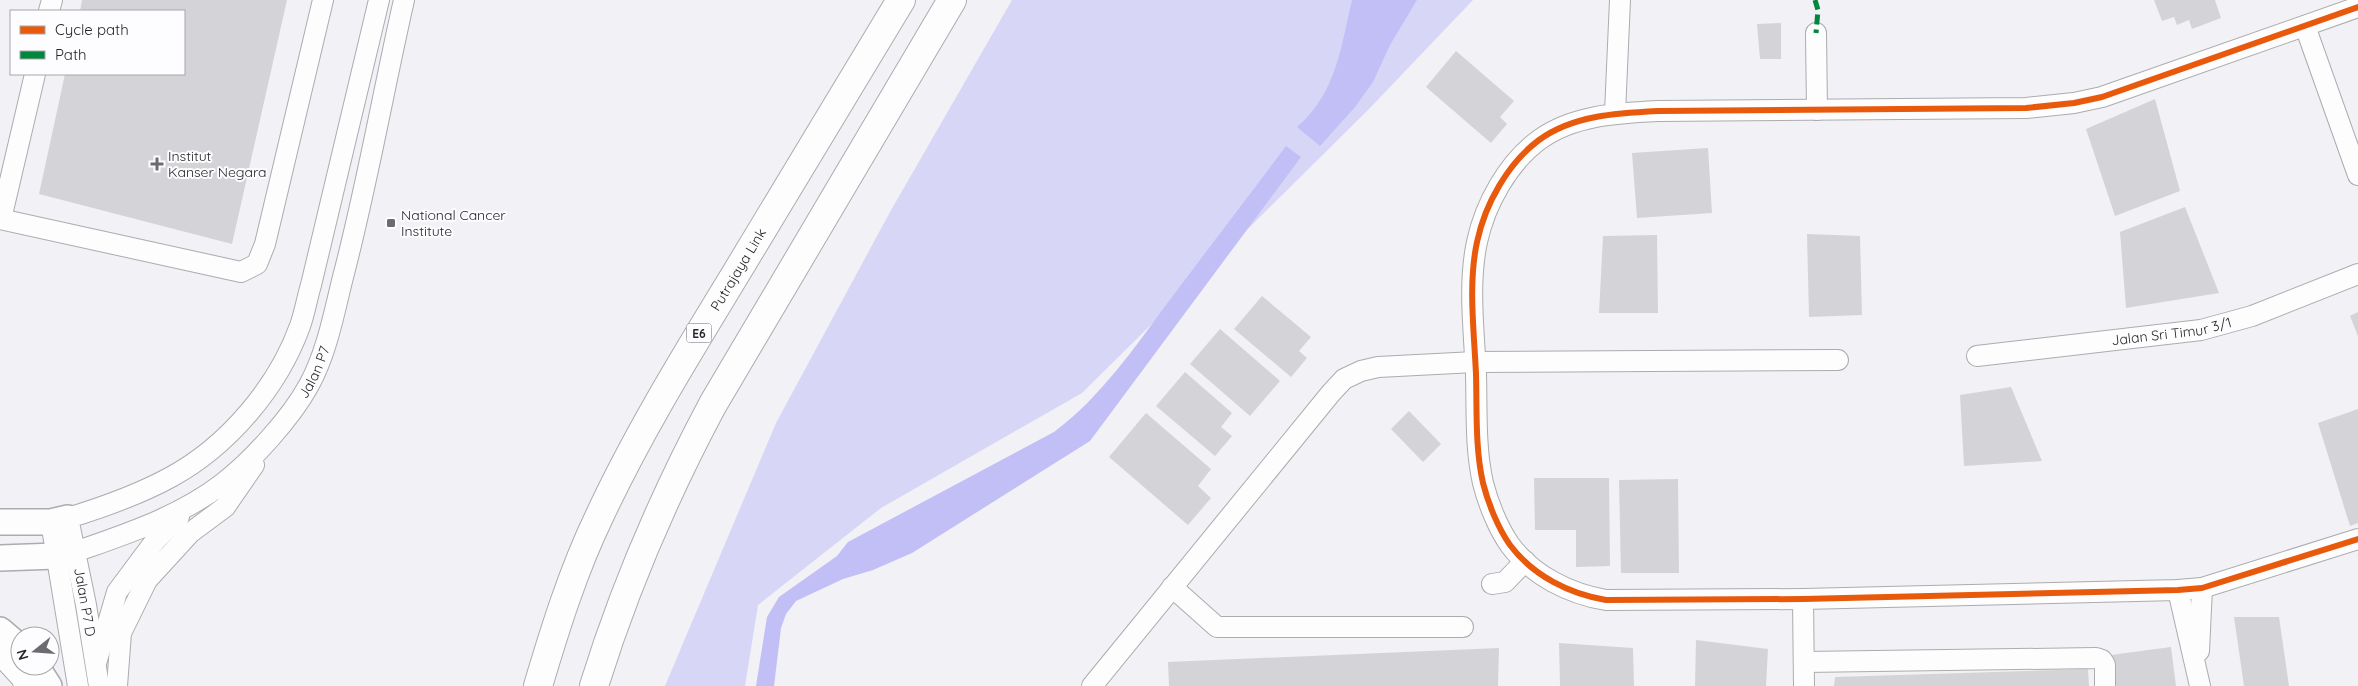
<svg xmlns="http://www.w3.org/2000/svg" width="2358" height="686" viewBox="0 0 2358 686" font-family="Quicksand,sans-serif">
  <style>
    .green { fill: #d7d6f7 }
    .water { fill: #c1bff5 }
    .building { fill: #d4d4d8 }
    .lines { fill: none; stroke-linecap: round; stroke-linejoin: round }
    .minor-casing { stroke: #acacaf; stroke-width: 22 }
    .major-casing { stroke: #acacaf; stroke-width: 28 }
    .highway-casing { stroke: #acacaf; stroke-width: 30 }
    .minor { stroke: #fdfdfe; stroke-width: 20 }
    .major { stroke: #fdfdfe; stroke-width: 25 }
    .highway { stroke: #fdfdfe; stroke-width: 28 }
    .quiet { stroke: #00873e; stroke-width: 5; stroke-dasharray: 10 5; stroke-linecap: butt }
    .cycleway-casing { stroke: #fdfdff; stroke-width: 9 }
    .cycleway { stroke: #e8590c; stroke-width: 6 }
    .poi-dot { fill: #6c6c70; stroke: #fdfdff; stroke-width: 2 }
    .labels { text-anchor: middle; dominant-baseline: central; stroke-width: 4; stroke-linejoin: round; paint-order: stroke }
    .shield { fill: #fdfdff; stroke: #666668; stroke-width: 1 }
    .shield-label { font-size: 12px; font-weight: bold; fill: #252528 }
    .poi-label { font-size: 14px; fill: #252528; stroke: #fdfdff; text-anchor: start }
    .street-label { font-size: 14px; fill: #252528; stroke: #fdfdff }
  </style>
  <rect width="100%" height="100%" fill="#f1f1f6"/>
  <polygon class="green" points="1012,0 1473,0 1368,110 1082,393 881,508 758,605 745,686 665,686 776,423 890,212"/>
  <g class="water">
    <path d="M 1352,0 L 1417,0 L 1390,45 L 1373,82 L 1355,107 L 1320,146 L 1297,127 C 1336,94 1341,47 1352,0 Z"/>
    <path d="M 1286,146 L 1301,157 L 1090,441 L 912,553 L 873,570 L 843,579 L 796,601 L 786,614 L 781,628 L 774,686 L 756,686 L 767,617 L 779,597 L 837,556 L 848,542 L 1054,432 C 1101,397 1134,348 1169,301 C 1208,249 1247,198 1286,146 Z"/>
  </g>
  <g class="building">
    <polygon points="82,0 287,0 232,244 39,194 65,74 184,74 184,11 80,11"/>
    <polygon points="2154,0 2215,0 2221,18 2192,29 2189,20 2177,25 2174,17 2162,21"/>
    <polygon points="1781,23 1781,59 1760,59 1757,24"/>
    <polygon points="1456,51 1514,101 1500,117 1507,124 1491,143 1426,87"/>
    <polygon points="2155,99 2180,191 2115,216 2086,129"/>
    <polygon points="1708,148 1712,213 1637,218 1632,153"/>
    <polygon points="2185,207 2219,293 2126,308 2120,232"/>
    <polygon points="1807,234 1860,236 1862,315 1809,317"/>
    <polygon points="1657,235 1658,313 1599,313 1603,236"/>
    <polygon points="1262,296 1311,337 1299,351 1307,358 1291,377 1234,329"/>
    <polygon points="2358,312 2358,336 2350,316"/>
    <polygon points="1220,329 1280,381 1250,416 1190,364"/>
    <polygon points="1185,372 1232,413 1221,427 1232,436 1215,456 1156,406"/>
    <polygon points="2011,387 2042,461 1964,466 1960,395"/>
    <polygon points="2358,409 2358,523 2350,526 2318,423"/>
    <polygon points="1409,411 1441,444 1423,462 1391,429"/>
    <polygon points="1146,413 1211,469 1198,486 1211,498 1188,525 1109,457"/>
    <polygon points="1534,478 1609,478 1610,566 1576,567 1576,530 1535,530"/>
    <polygon points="1678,479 1679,573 1621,573 1619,480"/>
    <polygon points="2234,617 2279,617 2289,686 2244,686"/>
    <polygon points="1696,640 1768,649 1766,686 1695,686"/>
    <polygon points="1559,643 1633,648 1634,686 1560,686"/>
    <polygon points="2171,647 2176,686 2115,686 2111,655"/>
    <polygon points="1499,648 1498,686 1169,686 1168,662"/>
    <polygon points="2088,669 2089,686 1834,686 1835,677"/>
  </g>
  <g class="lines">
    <defs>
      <g id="minor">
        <path d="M 2358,7 L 2102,97 L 2074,103 L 2026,108 L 1659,111 C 1618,113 1573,115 1539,140 C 1508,163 1485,204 1477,242 C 1468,284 1474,330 1476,374 C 1477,410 1475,448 1483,483 C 1488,503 1498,528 1510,545 C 1533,576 1570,594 1606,600 L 1803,599 L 2178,590 L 2202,588 L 2358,539"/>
        <polyline points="49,11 52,0"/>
        <polyline points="2305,26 2358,175"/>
        <polyline points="1816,33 1817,110"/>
        <polyline points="1615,113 1620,0"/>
        <polyline points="0,219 241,272 257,264 265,244 323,0"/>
        <polyline points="1,219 35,74"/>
        <path id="s1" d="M 1977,356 L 2201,330 L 2252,316 L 2358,274"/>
        <polyline points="51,522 78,686"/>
        <path id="s2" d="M 75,552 C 126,534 179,517 222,484 C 252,461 291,418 309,385 C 327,352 334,313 343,277 C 367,186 383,92 404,0"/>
        <polyline points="1492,584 1505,582 1525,561"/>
        <polyline points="1172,587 1217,627 1463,627"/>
        <polyline points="2178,590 2200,686"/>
        <polyline points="1803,599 1804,686"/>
        <polyline points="2199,651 2202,588"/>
        <polyline points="0,655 22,679 24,686"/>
        <polyline points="97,660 117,592 155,541 179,517"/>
        <polyline points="1804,662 2096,658 2102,660 2105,665 2105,686"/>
        <path d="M 99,686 L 86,605 L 68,518 C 104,507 138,495 171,477 C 228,446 278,387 300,326 C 305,312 307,298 311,285 L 379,0"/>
        <polyline points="117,686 121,633 147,580 190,533 225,507 254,465"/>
        <polyline points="1092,686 1331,393 1344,379 1361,371 1378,367 1475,362 1838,360"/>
      </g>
      <g id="major">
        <polyline points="0,522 51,522 68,518"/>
        <polyline points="0,558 56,556 75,552"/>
        <polyline points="0,630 20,647"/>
        <polyline points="36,666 49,686"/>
      </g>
      <g id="highway">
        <path id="s3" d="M 538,686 C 555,629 573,571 599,517 C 638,433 687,354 735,275 C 790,183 846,92 901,0"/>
        <path d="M 594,686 C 624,589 665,494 713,404 L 952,0"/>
      </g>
    </defs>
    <use href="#minor" class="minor-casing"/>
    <use href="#major" class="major-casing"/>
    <use href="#highway" class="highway-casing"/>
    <use href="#minor" class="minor"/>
    <use href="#major" class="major"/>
    <use href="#highway" class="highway"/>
    <polyline class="quiet" points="1815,0 1818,10 1816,33"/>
    <defs>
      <path id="cycleway" d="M 2358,7 L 2102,97 L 2074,103 L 2026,108 L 1659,111 C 1618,113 1573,115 1539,140 C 1508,163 1485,204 1477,242 C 1468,284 1474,330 1476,374 C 1477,410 1475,448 1483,483 C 1488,503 1498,528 1510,545 C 1533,576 1570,594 1606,600 L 1803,599 L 2178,590 L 2202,588 L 2358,539"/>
    </defs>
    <use href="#cycleway" class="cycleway-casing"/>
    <use href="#cycleway" class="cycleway"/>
  </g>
  <g class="poi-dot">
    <path d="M154.5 156.5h5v5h5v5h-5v5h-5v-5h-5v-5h5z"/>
    <rect x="386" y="218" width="10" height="10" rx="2.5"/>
  </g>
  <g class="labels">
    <rect class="shield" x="686.5" y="323.5" width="25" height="19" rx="4"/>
    <g class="shield-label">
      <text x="699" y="333">E6</text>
    </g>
    <g class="poi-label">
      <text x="168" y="156">Institut<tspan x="168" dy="16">Kanser Negara</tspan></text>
      <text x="401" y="215">National Cancer<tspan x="401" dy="16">Institute</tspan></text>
    </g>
    <g class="street-label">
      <text stroke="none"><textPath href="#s3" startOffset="464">Putrajaya Link</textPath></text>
      <text stroke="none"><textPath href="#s1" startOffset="196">Jalan Sri Timur 3/1</textPath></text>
      <text stroke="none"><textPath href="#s2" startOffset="309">Jalan P7</textPath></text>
      <text transform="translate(85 602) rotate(80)">Jalan P7 D</text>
    </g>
  </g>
  <rect x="10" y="10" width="175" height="65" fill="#fdfdff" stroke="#a7a7a9"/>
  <rect x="20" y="26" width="25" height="8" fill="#e8590c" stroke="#a7a7a9"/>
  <text x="55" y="35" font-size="15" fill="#252528">Cycle path</text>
  <rect x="20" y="51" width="25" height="8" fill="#00873e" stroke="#a7a7a9"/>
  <text x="55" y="60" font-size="15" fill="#252528">Path</text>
  <g transform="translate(35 651) rotate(253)"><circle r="24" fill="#fdfdff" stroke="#a7a7a9"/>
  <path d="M0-4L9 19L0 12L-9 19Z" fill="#6c6c70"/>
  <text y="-8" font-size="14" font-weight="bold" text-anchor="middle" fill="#252528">N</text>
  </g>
</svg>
